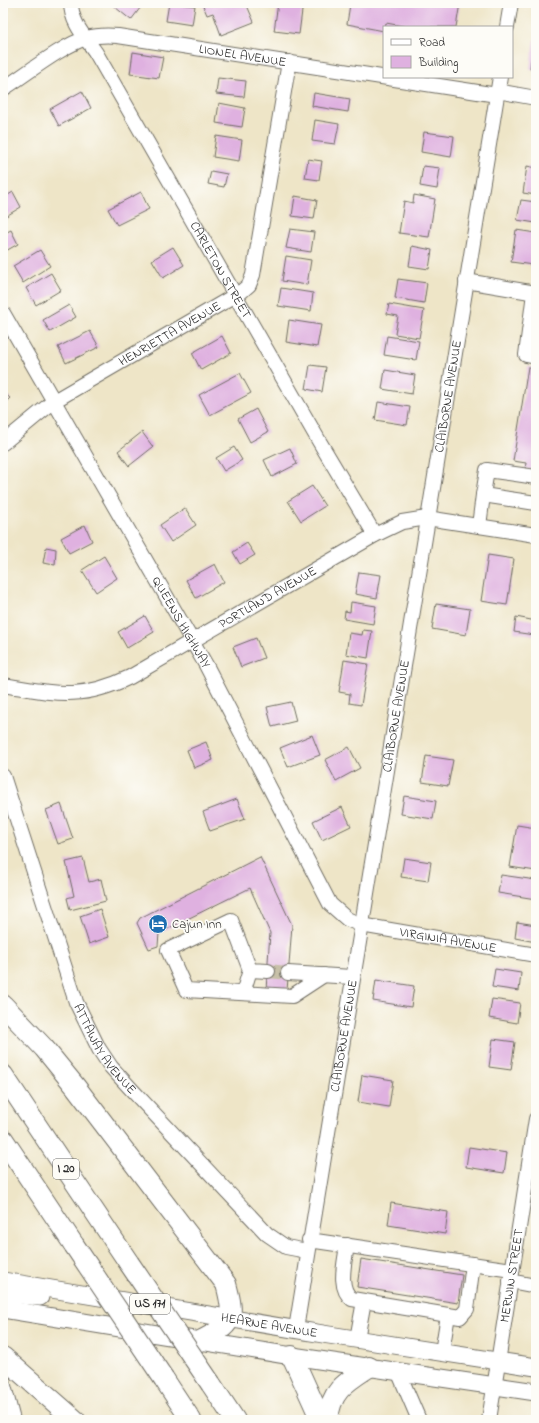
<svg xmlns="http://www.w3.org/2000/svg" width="539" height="1423" viewBox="0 0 539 1423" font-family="'Indie Flower',sans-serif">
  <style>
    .building { fill: #dfb1e0 }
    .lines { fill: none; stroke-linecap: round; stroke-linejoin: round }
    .minor-tunnel { stroke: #c7c0a8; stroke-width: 14; stroke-dasharray: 14 7; stroke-linecap: butt }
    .minor-casing { stroke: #6f6c62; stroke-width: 16 }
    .major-casing { stroke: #6f6c62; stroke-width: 19 }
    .highway-casing { stroke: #6f6c62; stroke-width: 22 }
    .minor { stroke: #fff; stroke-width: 14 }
    .major { stroke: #fff; stroke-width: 17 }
    .highway { stroke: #fff; stroke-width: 20 }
    .highway-bridge-casing { stroke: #6f6c62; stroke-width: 22; stroke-linecap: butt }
    .highway-bridge { stroke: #fff; stroke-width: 20 }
    .labels { text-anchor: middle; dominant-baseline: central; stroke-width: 3.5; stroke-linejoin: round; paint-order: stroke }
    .shield { fill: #fdfcf7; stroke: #6a6a68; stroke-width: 1 }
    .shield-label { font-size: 12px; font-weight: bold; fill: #2b2b2b }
    .street-label { font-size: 13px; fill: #2b2b2b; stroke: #fdfcf7 }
    .poi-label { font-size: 13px; fill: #2b2b2b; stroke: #fdfcf7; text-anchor: start }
  </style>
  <rect width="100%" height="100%" fill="#fdfcf7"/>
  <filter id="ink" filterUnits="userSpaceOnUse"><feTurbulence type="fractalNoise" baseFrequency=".025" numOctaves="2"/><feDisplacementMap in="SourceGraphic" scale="8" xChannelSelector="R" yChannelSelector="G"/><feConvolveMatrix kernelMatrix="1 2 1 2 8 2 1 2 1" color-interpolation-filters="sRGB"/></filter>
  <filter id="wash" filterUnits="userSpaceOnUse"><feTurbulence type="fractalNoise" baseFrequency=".012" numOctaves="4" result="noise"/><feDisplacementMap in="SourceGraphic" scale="16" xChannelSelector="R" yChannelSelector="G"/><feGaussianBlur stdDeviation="0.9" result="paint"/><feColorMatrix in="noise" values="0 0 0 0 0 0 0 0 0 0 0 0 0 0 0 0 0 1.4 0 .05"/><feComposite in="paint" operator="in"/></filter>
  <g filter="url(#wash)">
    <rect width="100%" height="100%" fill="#eee5c7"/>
    <g id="blocks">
      <g class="building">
        <polygon points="110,3 144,3 131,20"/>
        <polygon points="169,3 195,6 192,25 166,21"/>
        <polygon points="202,3 246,3 254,22 221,35 213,13 207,15"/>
        <polygon points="278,3 303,3 299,34 274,31"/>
        <polygon points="346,3 460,3 456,27 408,27 386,23 384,31 347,24 350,4"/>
        <polygon points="534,40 536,40 536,70 530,69"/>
        <polygon points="133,52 163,57 159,78 130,74"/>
        <polygon points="218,78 246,81 244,97 216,94"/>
        <polygon points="82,91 91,108 59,126 50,109"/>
        <polygon points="314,93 350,99 348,112 312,106"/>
        <polygon points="219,103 245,108 242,127 216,123"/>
        <polygon points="315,120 339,124 335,144 312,141"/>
        <polygon points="424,132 454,136 451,157 421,152"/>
        <polygon points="216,136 242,140 239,161 213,157"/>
        <polygon points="308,159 322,161 319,180 305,178"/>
        <polygon points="423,166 440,168 437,189 420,186"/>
        <polygon points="527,166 536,168 536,195 523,193"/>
        <polygon points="211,171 227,174 224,187 208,184"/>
        <polygon points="13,192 21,207 3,218 3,198"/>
        <polygon points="141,192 149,209 117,225 108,209"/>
        <polygon points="414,195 435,199 429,237 399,233 404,201 413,203"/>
        <polygon points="295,196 317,200 314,219 292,216"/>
        <polygon points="521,200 536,202 536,223 517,220"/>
        <polygon points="290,229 314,232 311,252 286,248"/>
        <polygon points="11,230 18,244 4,252 3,234"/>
        <polygon points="516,230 536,233 533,265 511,262"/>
        <polygon points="412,246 432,250 429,269 409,266"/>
        <polygon points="173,247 184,265 163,278 152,260"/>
        <polygon points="40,250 50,266 23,283 13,266"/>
        <polygon points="286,256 311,260 307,285 282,281"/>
        <polygon points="51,273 61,290 36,305 26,288"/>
        <polygon points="398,279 427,283 424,303 395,298"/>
        <polygon points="281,288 313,293 311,311 278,306"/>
        <polygon points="389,304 424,310 419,338 395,334 398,316 387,314"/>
        <polygon points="69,305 76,317 50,332 43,320"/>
        <polygon points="289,320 321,325 317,347 286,342"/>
        <polygon points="90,331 99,347 66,363 58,347"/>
        <polygon points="222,336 231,353 201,370 192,353"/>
        <polygon points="387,336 419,341 416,360 384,355"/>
        <polygon points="310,365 326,367 322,392 306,389"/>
        <polygon points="528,367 536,368 536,471 525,469 526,463 513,461"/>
        <polygon points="385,370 415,375 412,394 382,389"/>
        <polygon points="240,373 251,393 210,415 199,395"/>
        <polygon points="3,392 10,398 3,405"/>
        <polygon points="378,402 410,407 407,425 375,420"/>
        <polygon points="256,409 268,432 250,442 238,419"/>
        <polygon points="142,432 153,447 129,466 118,451"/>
        <polygon points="234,447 242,460 224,471 216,458"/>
        <polygon points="290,448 297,464 272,477 264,460"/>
        <polygon points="312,486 325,506 301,521 288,501"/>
        <polygon points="185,508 196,525 171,542 160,525"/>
        <polygon points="85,525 92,541 69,553 61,538"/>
        <polygon points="247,543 255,555 240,564 233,552"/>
        <polygon points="46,547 56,549 55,565 43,563"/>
        <polygon points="488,555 514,559 507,605 481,601"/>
        <polygon points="104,556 117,578 96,592 82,570"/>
        <polygon points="215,564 224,582 196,598 186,580"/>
        <polygon points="359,572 381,575 377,598 355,594"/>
        <polygon points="351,602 376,606 373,624 344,619 345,611 350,612"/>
        <polygon points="436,604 470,609 466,635 432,629"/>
        <polygon points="145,616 154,632 127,648 118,632"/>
        <polygon points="516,617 536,621 534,635 514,632"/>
        <polygon points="363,630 372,631 368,658 346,654 349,633 362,635"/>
        <polygon points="256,638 264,658 241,667 233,647"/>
        <polygon points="344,660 368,664 361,705 349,703 350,694 339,692"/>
        <polygon points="291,702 296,721 272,727 267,707"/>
        <polygon points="312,735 320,755 288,767 280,748"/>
        <polygon points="206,742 213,760 194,768 187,750"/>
        <polygon points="349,747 360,768 336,781 325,760"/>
        <polygon points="426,756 453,760 448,786 422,782"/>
        <polygon points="404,796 436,801 433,819 401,814"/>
        <polygon points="237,799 245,819 210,831 203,812"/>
        <polygon points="61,804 73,839 58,844 46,810"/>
        <polygon points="342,807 351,826 322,840 313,821"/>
        <polygon points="517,825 536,828 536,871 510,867"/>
        <polygon points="260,857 292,925 287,991 266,990 270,933 250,888 159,933 158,946 149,949 137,923 140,918"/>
        <polygon points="83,858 89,882 101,879 106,901 70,910 67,898 74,896 66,862"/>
        <polygon points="404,858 431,862 428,881 401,877"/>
        <polygon points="501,875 536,880 536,899 498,893"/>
        <polygon points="100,909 109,937 89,944 80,916"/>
        <polygon points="517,922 536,925 536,942 515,938"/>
        <polygon points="495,969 521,973 519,991 492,987"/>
        <polygon points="376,980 414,986 411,1007 373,1001"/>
        <polygon points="492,999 520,1003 517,1023 489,1018"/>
        <polygon points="493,1039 515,1042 511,1070 489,1067"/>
        <polygon points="362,1075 393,1080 389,1107 358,1102"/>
        <polygon points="469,1147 507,1153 504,1173 466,1167"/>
        <polygon points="391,1203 448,1212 445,1234 388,1225"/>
        <polygon points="361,1259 462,1275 458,1303 357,1287"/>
      </g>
    </g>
  </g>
  <g filter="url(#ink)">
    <use href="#blocks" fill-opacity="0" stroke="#6f6c62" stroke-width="1"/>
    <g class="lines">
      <polyline class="minor-tunnel" points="268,971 288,973"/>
      <defs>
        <g id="minor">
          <path id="s1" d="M 71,3 C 71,23 86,38 96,53 L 319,441 L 375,535"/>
          <polyline points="507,27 511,3"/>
          <path id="s2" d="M 3,89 C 25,75 64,44 87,38 C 98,35 107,35 118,36 L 497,95"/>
          <polyline points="497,91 536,98"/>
          <polyline points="466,281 536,293"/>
          <polyline points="534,293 526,355 536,357"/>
          <path id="s3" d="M 3,313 L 206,665 L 330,904 L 347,919 L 361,925 L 536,955"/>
          <path id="s4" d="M 3,443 L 54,401 L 241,292 L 249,285 L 253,275 L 289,62"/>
          <polyline points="483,495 487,470 536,477"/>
          <polyline points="479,526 483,495 536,503"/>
          <path id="s5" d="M 3,685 C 54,693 80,701 130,677 L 375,535 L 402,522 L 427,518 L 536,535"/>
          <path id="s6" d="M 3,776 L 76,1002 L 99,1049 L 111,1067 L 132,1090 L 267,1234 L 286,1247 L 307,1251"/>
          <polyline points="268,971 250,970 231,920 168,950 186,990 292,996 324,975"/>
          <polyline points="288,973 352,977"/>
          <polyline points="243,993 250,970"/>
          <polyline points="309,1240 512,1270"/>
          <path d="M 347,1245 C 345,1262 337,1288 352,1299 L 460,1317 L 467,1309 L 473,1264"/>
          <polyline points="510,1281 536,1286"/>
          <path id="s7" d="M 296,1329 L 500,77"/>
          <polyline points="357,1339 364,1301"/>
          <polyline points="442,1352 448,1315"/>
          <polyline points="398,1371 419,1420"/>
          <polyline points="3,1382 13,1420"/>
          <path id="s8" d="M 489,1420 L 536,1119"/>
        </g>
        <g id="major">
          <path id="s9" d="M 3,1281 L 329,1335 L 536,1367"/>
          <polyline points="3,1298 20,1295 40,1297"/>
          <polyline points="3,1309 292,1356 536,1392"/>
        </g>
        <g id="highway">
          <path d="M 3,1005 L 44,1048 L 75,1086 L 226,1284 C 236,1320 232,1325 200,1341"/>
          <polyline points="3,1075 129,1263"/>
          <polyline points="3,1139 74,1245"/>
          <polyline points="292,1356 321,1420"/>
          <polyline points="3,1357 75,1420"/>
          <polyline points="164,1379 191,1420"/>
          <polyline points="211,1384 235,1420"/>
          <path d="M 328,1420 C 330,1391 346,1382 369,1367"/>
        </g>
      </defs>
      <use href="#minor" class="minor-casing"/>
      <use href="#major" class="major-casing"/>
      <use href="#highway" class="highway-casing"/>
      <use href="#minor" class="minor"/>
      <use href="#major" class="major"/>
      <use href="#highway" class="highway"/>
      <defs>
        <g id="highway-bridge">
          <polyline points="74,1245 164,1379"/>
          <polyline points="129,1263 211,1384"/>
        </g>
      </defs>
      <use href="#highway-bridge" class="highway-bridge-casing"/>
      <use href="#highway-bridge" class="highway-bridge"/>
    </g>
  </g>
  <defs>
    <symbol id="hotel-disc" viewBox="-11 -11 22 22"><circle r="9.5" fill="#1f6fb2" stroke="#fdfcf7"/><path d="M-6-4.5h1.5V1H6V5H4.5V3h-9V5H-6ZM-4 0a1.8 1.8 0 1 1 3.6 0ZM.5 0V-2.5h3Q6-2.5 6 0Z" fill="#fff"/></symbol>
  </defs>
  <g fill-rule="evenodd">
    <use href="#hotel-disc" x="147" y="913" width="22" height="22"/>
  </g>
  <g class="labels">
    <g class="shield">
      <rect x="53" y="1159" width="26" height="20" rx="3"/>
      <rect x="130" y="1294" width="40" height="20" rx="3"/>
    </g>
    <g class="shield-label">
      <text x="66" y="1169">I 20</text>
      <text x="150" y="1304">US 171</text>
    </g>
    <g class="street-label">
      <text stroke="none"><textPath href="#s2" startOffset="256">LIONEL AVENUE</textPath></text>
      <text stroke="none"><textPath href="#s1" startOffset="307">CARLETON STREET</textPath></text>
      <text stroke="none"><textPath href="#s4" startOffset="200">HENRIETTA AVENUE</textPath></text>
      <text stroke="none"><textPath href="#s7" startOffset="945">CLAIBORNE AVENUE</textPath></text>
      <text stroke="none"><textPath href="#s5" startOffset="289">PORTLAND AVENUE</textPath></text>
      <text stroke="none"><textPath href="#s3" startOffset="357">QUEENS HIGHWAY</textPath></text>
      <text stroke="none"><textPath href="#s7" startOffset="621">CLAIBORNE AVENUE</textPath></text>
      <text stroke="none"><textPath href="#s3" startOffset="802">VIRGINIA AVENUE</textPath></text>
      <text stroke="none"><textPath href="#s7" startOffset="297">CLAIBORNE AVENUE</textPath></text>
      <text stroke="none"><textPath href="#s6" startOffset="293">ATTAWAY AVENUE</textPath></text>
      <text stroke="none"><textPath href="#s8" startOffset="146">MERWIN STREET</textPath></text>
      <text stroke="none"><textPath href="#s9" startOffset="270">HEARNE AVENUE</textPath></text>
    </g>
    <g class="poi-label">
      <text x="172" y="924">Cajun Inn</text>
    </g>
  </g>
  <rect width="539" height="1423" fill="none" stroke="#fdfcf7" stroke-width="16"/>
  <rect x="383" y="26" width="130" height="52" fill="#fdfcf7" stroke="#a9a8a5"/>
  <rect x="391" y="39" width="20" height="6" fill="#ffffff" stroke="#a9a8a5"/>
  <text x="419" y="46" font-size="12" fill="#2b2b2b">Road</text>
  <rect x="391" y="56" width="20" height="12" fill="#dfb1e0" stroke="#a9a8a5"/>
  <text x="419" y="66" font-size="12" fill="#2b2b2b">Building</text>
</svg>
